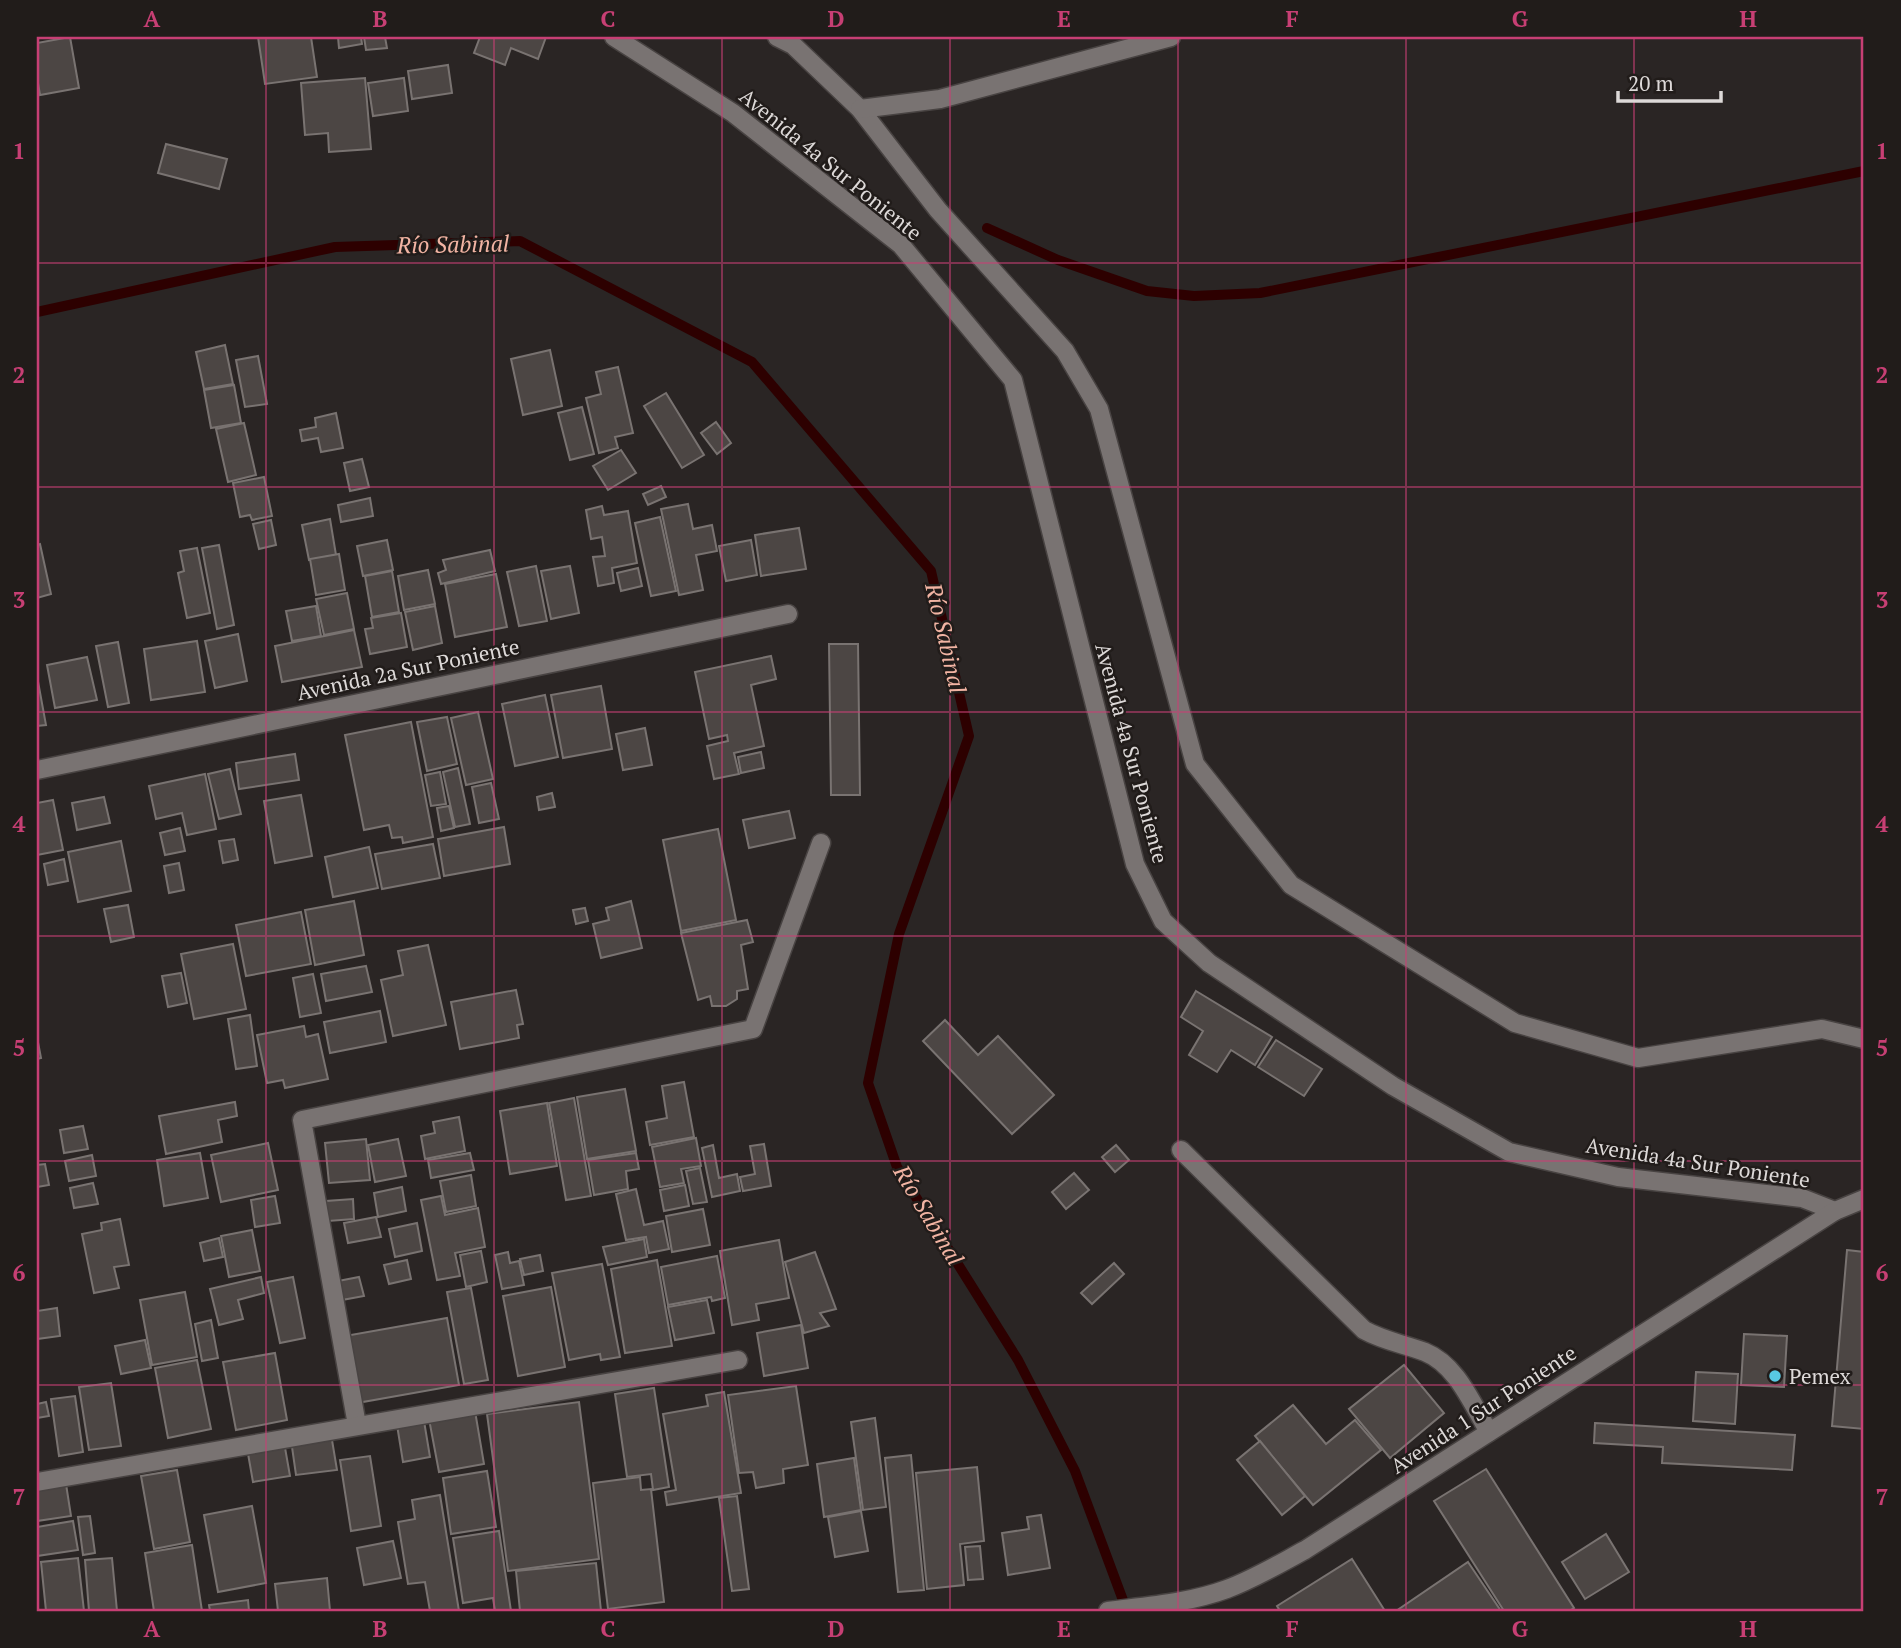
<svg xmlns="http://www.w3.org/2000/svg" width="1901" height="1648" viewBox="0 0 1901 1648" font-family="'PT Serif',serif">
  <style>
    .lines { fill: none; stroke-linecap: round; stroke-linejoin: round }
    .stream { stroke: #2d0000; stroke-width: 10 }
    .building { fill: #4c4644; stroke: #797371; stroke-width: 2 }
    .lane-casing { stroke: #484342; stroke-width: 21 }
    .street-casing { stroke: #484342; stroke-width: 21 }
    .secondary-casing { stroke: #484342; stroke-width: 21 }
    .lane { stroke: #797372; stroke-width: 18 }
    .street { stroke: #797372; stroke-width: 18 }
    .secondary { stroke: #797372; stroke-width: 18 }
    .grid { fill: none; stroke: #c73f74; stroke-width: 2; stroke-opacity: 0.55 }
    .poi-dot { fill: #58c9e4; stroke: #211c1a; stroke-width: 2.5 }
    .labels { text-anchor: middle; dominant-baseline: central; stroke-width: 5; stroke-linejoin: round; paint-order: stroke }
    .street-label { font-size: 21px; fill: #ddd9d8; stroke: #211c1a }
    .poi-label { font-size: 21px; fill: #ddd9d8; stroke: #211c1a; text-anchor: start }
    .water-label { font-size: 23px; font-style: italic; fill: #f2b4a3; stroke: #211c1a }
    .neatline { fill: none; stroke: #c73f74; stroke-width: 2.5 }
    .grid-label { font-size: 23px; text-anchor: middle; font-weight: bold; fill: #c73f74 }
  </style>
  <rect width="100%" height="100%" fill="#2a2524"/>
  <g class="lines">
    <g class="stream">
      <polyline points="987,228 1058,260 1147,291 1194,296 1260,293 1864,171"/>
      <polyline points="37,312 335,247 520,241 752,362 931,571 969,736 899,934 868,1083 897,1167 1018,1360 1075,1471 1127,1611"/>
    </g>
  </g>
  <g class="building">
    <polygon points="70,37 79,88 40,95 37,77 37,43"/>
    <polygon points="258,37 311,37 317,77 265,84"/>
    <polygon points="338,37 361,37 362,44 339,48"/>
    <polygon points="364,37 385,37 387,48 366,50"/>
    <polygon points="480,37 546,37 538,59 511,48 505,65 474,53"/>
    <polygon points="448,65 452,93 412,99 408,71"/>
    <polygon points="365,78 371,149 329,152 328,133 305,135 301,83"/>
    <polygon points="404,78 408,111 373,116 368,83"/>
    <polygon points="166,144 227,159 219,189 158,173"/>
    <polygon points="225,345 233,384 204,389 196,352"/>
    <polygon points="550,350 562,406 523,415 511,359"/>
    <polygon points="258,356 267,404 245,407 236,360"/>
    <polygon points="618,367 633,433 615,437 618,448 599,453 586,398 601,394 596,372"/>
    <polygon points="234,385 241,423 211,428 204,390"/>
    <polygon points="666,393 704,455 682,468 644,406"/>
    <polygon points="582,407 594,454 570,460 558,413"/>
    <polygon points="336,413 343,448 321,452 318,438 302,441 300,430 316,427 315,418"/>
    <polygon points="716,422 731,443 717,454 701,433"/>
    <polygon points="244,423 256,475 228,482 216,429"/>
    <polygon points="621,450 636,473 608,490 593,466"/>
    <polygon points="362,459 369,487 350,491 344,463"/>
    <polygon points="264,477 272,516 252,520 250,515 240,517 233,483"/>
    <polygon points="661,486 666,497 648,505 643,494"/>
    <polygon points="370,498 373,516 341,522 338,505"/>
    <polygon points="688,504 693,529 712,525 717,551 696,555 703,590 679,595 661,509"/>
    <polygon points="602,506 604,515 628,511 637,563 612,568 614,583 598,586 593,557 605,556 602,537 591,539 586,510"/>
    <polygon points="660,517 676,591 651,596 635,523"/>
    <polygon points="330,519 336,555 309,560 302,525"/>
    <polygon points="271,520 276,545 259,549 253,524"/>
    <polygon points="799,528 806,569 761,576 755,535"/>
    <polygon points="387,540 393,570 363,576 357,546"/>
    <polygon points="751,540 757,575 726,581 719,546"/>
    <polygon points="40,544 51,594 37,598 37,545"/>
    <polygon points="219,545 234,625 217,629 202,548"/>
    <polygon points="197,548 210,613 187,618 178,573 184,571 180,551"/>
    <polygon points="490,550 495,571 441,584 438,573 446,570 443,560"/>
    <polygon points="339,554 345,590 316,595 310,559"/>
    <polygon points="536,566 547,621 519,626 507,572"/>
    <polygon points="570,566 579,613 551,619 541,571"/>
    <polygon points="638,568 642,586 621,591 617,573"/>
    <polygon points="428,570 435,604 404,610 398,576"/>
    <polygon points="392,571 399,612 372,617 365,576"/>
    <polygon points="496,574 507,627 455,637 445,584"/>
    <polygon points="347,593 354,629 324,635 316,599"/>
    <polygon points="316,606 321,636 292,641 286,611"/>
    <polygon points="435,606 442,643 413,650 405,612"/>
    <polygon points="401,613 407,647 370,654 365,629 373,628 371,618"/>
    <polygon points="354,630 362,667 282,682 275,646"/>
    <polygon points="238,634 247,681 215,688 205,641"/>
    <polygon points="197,641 205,692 151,700 144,649"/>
    <polygon points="118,642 129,703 108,707 96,646"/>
    <polygon points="829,644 858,644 860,795 831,795"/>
    <polygon points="771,656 776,679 751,685 764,746 734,753 739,774 714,779 707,746 728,741 727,735 709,739 695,672"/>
    <polygon points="87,657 97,700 55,708 47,665"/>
    <polygon points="37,676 46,725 37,726"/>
    <polygon points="601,686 612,749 563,758 551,695"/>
    <polygon points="545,695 558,757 515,766 502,704"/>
    <polygon points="478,712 493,779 466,785 451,718"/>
    <polygon points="447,717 457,764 427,771 417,722"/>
    <polygon points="411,722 433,837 403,843 402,837 392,838 389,825 364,830 345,735"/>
    <polygon points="645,728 652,765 623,770 616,734"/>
    <polygon points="761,752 764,768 741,773 738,757"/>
    <polygon points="295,754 299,780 239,789 236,763"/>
    <polygon points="458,768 470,824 455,827 443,772"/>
    <polygon points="230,769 241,814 219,819 208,774"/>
    <polygon points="440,772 446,804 431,806 425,775"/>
    <polygon points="205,774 216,829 187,835 182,813 156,819 149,786"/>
    <polygon points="491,783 499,819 479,823 472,787"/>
    <polygon points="552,793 555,807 539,810 537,797"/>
    <polygon points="301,795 312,856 275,863 264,801"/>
    <polygon points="104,797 110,823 77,830 72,803"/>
    <polygon points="53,800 63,850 37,855 37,803"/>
    <polygon points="449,806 454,828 441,831 437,808"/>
    <polygon points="789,811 795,838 749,848 743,820"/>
    <polygon points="504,827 510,864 444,876 438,839"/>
    <polygon points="180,828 185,851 165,855 160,833"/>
    <polygon points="718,829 736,920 681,931 663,840"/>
    <polygon points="234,839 238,860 223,863 219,841"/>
    <polygon points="121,841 131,891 78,902 68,852"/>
    <polygon points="433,844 440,878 382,889 375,854"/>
    <polygon points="369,847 378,888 333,897 325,857"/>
    <polygon points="64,859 68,881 48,885 44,864"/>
    <polygon points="179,863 184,890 169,893 164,866"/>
    <polygon points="354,901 364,955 315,965 305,910"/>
    <polygon points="631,901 642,948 601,958 593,924 609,920 606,908"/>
    <polygon points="128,905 134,937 111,942 104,909"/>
    <polygon points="585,908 588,921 576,924 573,910"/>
    <polygon points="301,912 311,964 246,976 236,925"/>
    <polygon points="747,920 753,942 741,945 748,989 737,991 737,999 726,1006 712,1006 710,996 698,1000 681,933"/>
    <polygon points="233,944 246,1009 194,1019 181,954"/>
    <polygon points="428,945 446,1025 393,1036 381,980 403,975 398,951"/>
    <polygon points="366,966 372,992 326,1001 321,974"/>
    <polygon points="181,973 187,1003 168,1007 162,976"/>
    <polygon points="313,974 321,1013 300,1017 293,978"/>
    <polygon points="516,990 523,1024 517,1025 519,1038 460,1049 451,1002"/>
    <polygon points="1196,991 1272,1037 1255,1065 1231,1050 1217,1072 1189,1055 1203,1031 1181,1017"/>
    <polygon points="380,1011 386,1042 330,1053 324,1022"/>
    <polygon points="250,1015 257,1066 236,1069 228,1019"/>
    <polygon points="945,1020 978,1055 998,1036 1054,1095 1012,1134 923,1041"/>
    <polygon points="304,1026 306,1037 318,1034 328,1079 285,1088 283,1080 267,1083 257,1035"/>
    <polygon points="37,1037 41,1058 37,1059"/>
    <polygon points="1276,1040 1322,1069 1304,1096 1258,1067"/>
    <polygon points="684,1082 694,1137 650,1145 646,1122 667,1118 662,1086"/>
    <polygon points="625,1089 636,1151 587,1159 577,1097"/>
    <polygon points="574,1098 591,1196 566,1200 549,1103"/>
    <polygon points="235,1102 237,1116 218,1120 222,1142 166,1154 159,1116"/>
    <polygon points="547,1103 557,1166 510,1174 500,1111"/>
    <polygon points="459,1117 465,1151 425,1159 421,1136 435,1133 433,1122"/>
    <polygon points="83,1126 88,1149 64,1153 60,1130"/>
    <polygon points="696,1138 701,1166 681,1169 684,1183 660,1187 652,1147"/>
    <polygon points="366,1139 370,1180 329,1183 325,1143"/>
    <polygon points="398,1139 406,1176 375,1182 368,1145"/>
    <polygon points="268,1143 278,1190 221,1202 211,1155"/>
    <polygon points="764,1144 771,1186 743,1191 740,1177 755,1174 750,1146"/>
    <polygon points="713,1145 719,1178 737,1174 740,1191 712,1197 702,1148"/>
    <polygon points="1116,1145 1129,1160 1115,1172 1102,1157"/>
    <polygon points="200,1153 208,1198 164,1206 157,1160"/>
    <polygon points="470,1153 474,1170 431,1178 428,1160"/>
    <polygon points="636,1153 639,1169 626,1171 628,1189 594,1195 588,1160"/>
    <polygon points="92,1155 96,1176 69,1181 65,1161"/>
    <polygon points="45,1164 49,1185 37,1187 37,1165"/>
    <polygon points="700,1168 707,1202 693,1204 686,1171"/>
    <polygon points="1074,1173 1089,1190 1066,1209 1052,1192"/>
    <polygon points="471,1175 476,1206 446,1212 440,1181"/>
    <polygon points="93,1183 98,1204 74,1208 70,1188"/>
    <polygon points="685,1185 689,1206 664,1211 660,1190"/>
    <polygon points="402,1187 406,1211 378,1217 374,1193"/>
    <polygon points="636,1189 644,1225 663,1221 669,1249 649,1253 646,1237 626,1240 616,1194"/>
    <polygon points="275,1196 280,1223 255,1227 251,1200"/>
    <polygon points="441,1196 445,1215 478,1208 485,1247 455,1253 460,1276 437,1280 421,1200"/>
    <polygon points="353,1199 354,1219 328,1221 326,1201"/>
    <polygon points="703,1209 710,1245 672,1252 666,1216"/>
    <polygon points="376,1217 381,1237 348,1243 344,1223"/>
    <polygon points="120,1219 129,1265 114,1267 119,1288 94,1293 82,1234 102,1230 101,1223"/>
    <polygon points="417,1223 422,1251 395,1257 389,1229"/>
    <polygon points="252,1230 260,1271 229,1277 221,1236"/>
    <polygon points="219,1238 223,1257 204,1261 200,1243"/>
    <polygon points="644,1239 647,1257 608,1265 603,1247"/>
    <polygon points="779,1240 789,1298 756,1304 759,1320 732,1325 720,1251"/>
    <polygon points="1847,1250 1864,1252 1864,1429 1832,1426"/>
    <polygon points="481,1251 487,1282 466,1287 460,1255"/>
    <polygon points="508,1252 510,1263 519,1261 524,1285 502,1289 495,1255"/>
    <polygon points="815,1252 836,1309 820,1313 829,1326 804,1333 785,1262"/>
    <polygon points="540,1255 543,1271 524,1275 520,1259"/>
    <polygon points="717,1256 725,1298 712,1301 711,1297 668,1305 661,1267"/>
    <polygon points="407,1260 411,1279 389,1284 384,1265"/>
    <polygon points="657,1260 672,1346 625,1353 611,1269"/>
    <polygon points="1114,1263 1124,1274 1092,1304 1081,1293"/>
    <polygon points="602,1264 620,1357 601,1360 600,1354 569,1360 552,1273"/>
    <polygon points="261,1277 264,1293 238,1300 243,1319 219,1325 210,1289"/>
    <polygon points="293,1277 305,1338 280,1343 267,1282"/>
    <polygon points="359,1277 364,1296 342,1300 338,1281"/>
    <polygon points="551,1287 565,1367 518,1376 503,1296"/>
    <polygon points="471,1288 488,1380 464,1384 447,1292"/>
    <polygon points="185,1292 197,1357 152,1365 140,1300"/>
    <polygon points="707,1300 714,1333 675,1340 668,1307"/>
    <polygon points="57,1308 60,1336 37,1339 37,1311"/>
    <polygon points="447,1318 459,1385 357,1403 345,1336"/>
    <polygon points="211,1320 218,1358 202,1361 195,1324"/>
    <polygon points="801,1325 808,1368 764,1376 757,1333"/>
    <polygon points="1744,1334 1787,1336 1784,1387 1741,1385"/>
    <polygon points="145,1340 151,1368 121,1374 115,1346"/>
    <polygon points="275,1353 287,1420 236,1430 223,1362"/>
    <polygon points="197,1360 211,1429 168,1438 155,1368"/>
    <polygon points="1404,1365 1444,1413 1390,1458 1349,1409"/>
    <polygon points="1696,1372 1738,1374 1735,1424 1693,1421"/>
    <polygon points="111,1383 121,1446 89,1450 79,1387"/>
    <polygon points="796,1386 808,1465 783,1469 784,1483 756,1488 753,1472 739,1473 728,1395"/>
    <polygon points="654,1388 669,1487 653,1490 651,1474 627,1477 615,1394"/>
    <polygon points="724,1392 741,1493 667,1505 665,1492 676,1490 663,1414 708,1406 706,1395"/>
    <polygon points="75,1396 83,1452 59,1456 51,1399"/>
    <polygon points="46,1402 49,1416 37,1418 37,1404"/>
    <polygon points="579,1402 599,1559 508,1571 487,1414"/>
    <polygon points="1293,1405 1326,1444 1355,1420 1381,1450 1313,1505 1255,1436"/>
    <polygon points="475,1411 484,1464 439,1472 429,1419"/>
    <polygon points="875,1418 886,1507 863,1510 851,1422"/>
    <polygon points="424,1421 430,1457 403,1462 397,1425"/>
    <polygon points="1595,1423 1795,1435 1792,1470 1662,1463 1663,1447 1594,1443"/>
    <polygon points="331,1434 337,1470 296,1475 291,1440"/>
    <polygon points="1260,1441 1305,1496 1282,1515 1237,1460"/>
    <polygon points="284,1442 290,1476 253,1482 247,1448"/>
    <polygon points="911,1455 924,1590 898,1592 885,1458"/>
    <polygon points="370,1456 381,1526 351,1531 340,1460"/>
    <polygon points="854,1458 861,1510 824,1517 817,1464"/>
    <polygon points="977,1467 984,1541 960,1544 964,1585 927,1589 916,1473"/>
    <polygon points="1486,1469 1574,1608 1569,1611 1504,1611 1434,1501"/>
    <polygon points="177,1470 190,1542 154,1549 141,1476"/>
    <polygon points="487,1471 496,1527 451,1534 443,1478"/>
    <polygon points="640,1477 641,1490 651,1489 664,1602 608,1609 593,1483"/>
    <polygon points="66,1484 71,1516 37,1521 37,1488"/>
    <polygon points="440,1495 459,1611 430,1611 425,1582 408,1584 398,1522 415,1519 412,1500"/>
    <polygon points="737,1496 749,1589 732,1591 719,1498"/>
    <polygon points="252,1506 266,1583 218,1592 204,1515"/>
    <polygon points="861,1511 868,1551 835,1557 828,1517"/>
    <polygon points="1041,1515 1050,1568 1008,1575 1002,1533 1029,1529 1027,1517"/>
    <polygon points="90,1516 95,1553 83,1555 78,1517"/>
    <polygon points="73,1521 78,1550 37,1556 37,1527"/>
    <polygon points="499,1531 511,1611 495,1611 493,1598 463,1603 453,1538"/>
    <polygon points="1606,1534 1629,1572 1585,1599 1562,1562"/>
    <polygon points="393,1541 401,1578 364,1585 357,1548"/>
    <polygon points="192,1545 202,1611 154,1611 145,1553"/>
    <polygon points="980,1546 983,1579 968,1580 965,1547"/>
    <polygon points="78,1558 84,1611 46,1611 41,1562"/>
    <polygon points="112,1558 117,1611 89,1611 85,1560"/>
    <polygon points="1352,1559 1385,1611 1280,1611 1277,1606"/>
    <polygon points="1468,1562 1501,1611 1396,1611"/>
    <polygon points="596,1563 601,1611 520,1611 516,1571"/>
    <polygon points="327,1578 330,1611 278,1611 275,1584"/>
    <polygon points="248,1600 249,1611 210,1611 209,1605"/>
  </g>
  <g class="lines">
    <defs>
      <g id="lane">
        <polyline points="777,37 793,45 860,109 938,210 1065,351 1099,409 1195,764 1291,885 1515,1023 1638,1058 1822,1029 1864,1039"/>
        <polyline points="860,109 940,99 1171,37"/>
        <path d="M 1181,1150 L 1364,1330 C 1384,1341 1404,1344 1425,1352 C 1457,1365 1472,1404 1489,1432"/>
      </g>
      <g id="street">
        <polyline points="614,37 733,113 901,245 1013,380 1135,864 1163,921 1209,963 1393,1086 1509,1152 1618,1177 1802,1198 1835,1211"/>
        <polyline points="37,770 788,614"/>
        <polyline points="357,1425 302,1120 753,1029 821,843"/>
        <polyline points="37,1482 738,1360"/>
      </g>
      <path id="secondary" d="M 1108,1611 C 1147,1606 1189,1603 1227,1589 C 1254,1579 1279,1564 1305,1550 L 1835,1211 L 1864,1199"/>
    </defs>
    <use href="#lane" class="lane-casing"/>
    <use href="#street" class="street-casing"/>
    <use href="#secondary" class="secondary-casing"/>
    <use href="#lane" class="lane"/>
    <use href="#street" class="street"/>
    <use href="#secondary" class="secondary"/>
  </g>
  <path class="grid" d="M 266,37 L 266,1611M 494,37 L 494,1611M 722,37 L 722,1611M 950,37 L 950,1611M 1178,37 L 1178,1611M 1406,37 L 1406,1611M 1634,37 L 1634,1611M 37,263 L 1864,263M 37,487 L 1864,487M 37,712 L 1864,712M 37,936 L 1864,936M 37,1161 L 1864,1161M 37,1385 L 1864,1385"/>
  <circle class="poi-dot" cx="1775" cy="1376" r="7"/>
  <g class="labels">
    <g class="street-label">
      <text transform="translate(831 164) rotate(39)">Avenida 4a Sur Poniente</text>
      <text transform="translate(408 669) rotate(-12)">Avenida 2a Sur Poniente</text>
      <text transform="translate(1132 753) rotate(75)">Avenida 4a Sur Poniente</text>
      <text transform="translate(1698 1162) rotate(9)">Avenida 4a Sur Poniente</text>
      <text transform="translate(1483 1409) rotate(-33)">Avenida 1 Sur Poniente</text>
    </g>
    <g class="poi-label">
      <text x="1789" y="1376">Pemex</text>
    </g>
    <g class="water-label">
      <text transform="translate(453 244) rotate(-1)">Río Sabinal</text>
      <text transform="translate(946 638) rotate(77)">Río Sabinal</text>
      <text transform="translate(929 1215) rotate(59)">Río Sabinal</text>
    </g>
  </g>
  <rect width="1901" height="1648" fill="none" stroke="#211c1a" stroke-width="77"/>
  <path d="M1618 91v10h103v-10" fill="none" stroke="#ddd9d8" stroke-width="3.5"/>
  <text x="1628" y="91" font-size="21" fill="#ddd9d8" stroke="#211c1a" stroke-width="5" paint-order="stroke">20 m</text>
  <rect x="38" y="38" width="1824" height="1572" class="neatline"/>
  <g class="grid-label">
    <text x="152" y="27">A</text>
    <text x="380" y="27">B</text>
    <text x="608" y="27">C</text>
    <text x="836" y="27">D</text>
    <text x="1064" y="27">E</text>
    <text x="1292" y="27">F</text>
    <text x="1520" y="27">G</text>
    <text x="1748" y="27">H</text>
    <text x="19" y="159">1</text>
    <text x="1882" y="159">1</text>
    <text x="19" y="383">2</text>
    <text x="1882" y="383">2</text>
    <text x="19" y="608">3</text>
    <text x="1882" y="608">3</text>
    <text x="19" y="832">4</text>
    <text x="1882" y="832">4</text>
    <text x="19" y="1056">5</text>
    <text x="1882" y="1056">5</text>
    <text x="19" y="1281">6</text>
    <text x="1882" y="1281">6</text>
    <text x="19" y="1505">7</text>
    <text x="1882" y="1505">7</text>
    <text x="152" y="1637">A</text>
    <text x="380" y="1637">B</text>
    <text x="608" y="1637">C</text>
    <text x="836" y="1637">D</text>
    <text x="1064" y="1637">E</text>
    <text x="1292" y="1637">F</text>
    <text x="1520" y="1637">G</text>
    <text x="1748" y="1637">H</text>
  </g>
</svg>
